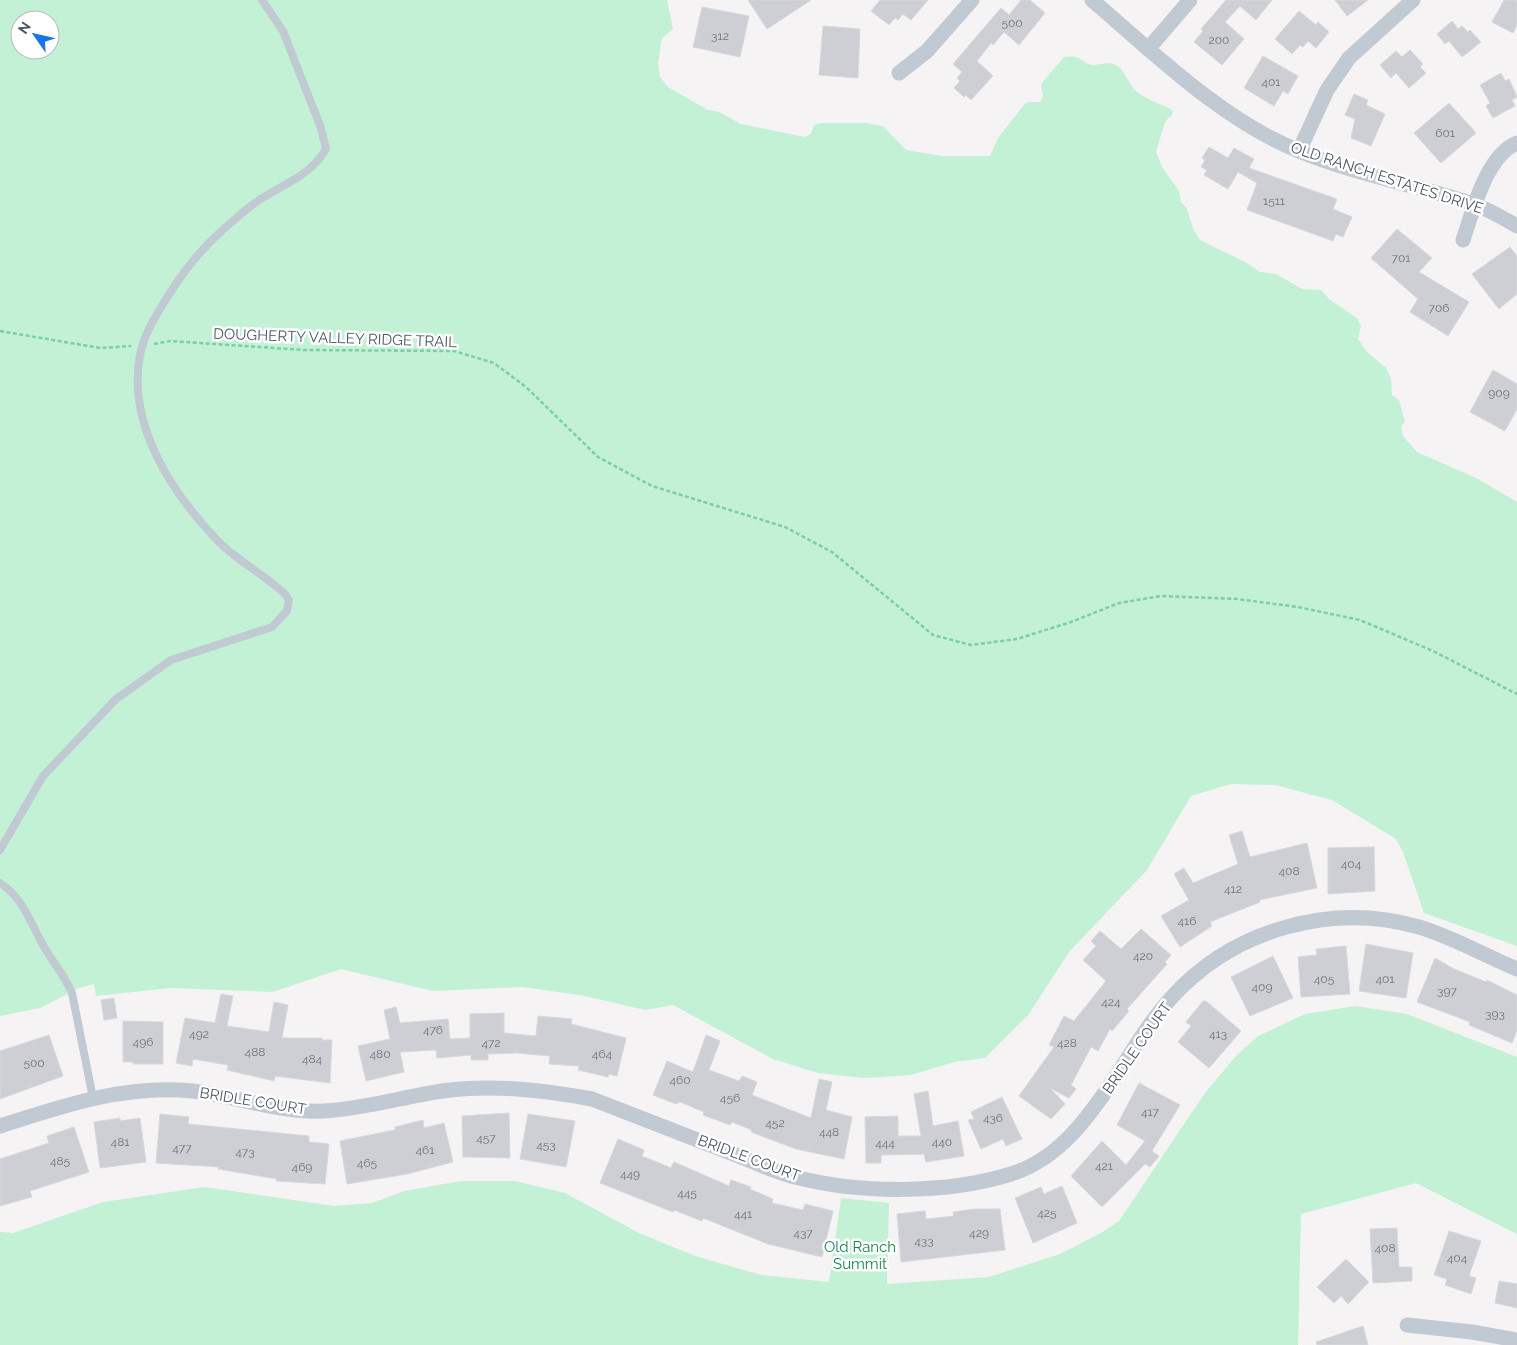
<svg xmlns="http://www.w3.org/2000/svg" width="1517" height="1345" viewBox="0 0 1517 1345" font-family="Raleway,sans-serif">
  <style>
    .green { fill: #c3f1d5; fill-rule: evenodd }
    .building { fill: #cdcfd5; stroke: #d7d9de }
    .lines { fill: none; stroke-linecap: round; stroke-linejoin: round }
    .path { stroke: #7ad0a6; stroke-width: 2.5; stroke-dasharray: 4 2.5; stroke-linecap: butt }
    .service { stroke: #c1cad2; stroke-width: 8 }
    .minor { stroke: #c1cad2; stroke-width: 15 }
    .labels { text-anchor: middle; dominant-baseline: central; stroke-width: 5; stroke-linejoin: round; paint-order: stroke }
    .number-label { font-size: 12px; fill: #6b747e }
    .street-label { font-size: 15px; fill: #4a5661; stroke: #fff }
    .park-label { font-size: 15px; fill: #17864f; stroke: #fff }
  </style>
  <rect width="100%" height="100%" fill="#f5f3f3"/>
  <g class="green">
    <path d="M 0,0 L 667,0 L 673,29 L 662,38 L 658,63 L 660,77 L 668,87 L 708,110 L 719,112 L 741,124 L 805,137 L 811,134 L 814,125 L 821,123 L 866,123 L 883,126 L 906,150 L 943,156 L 990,156 L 998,138 L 1023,106 L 1028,102 L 1040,102 L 1043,96 L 1041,84 L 1064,57 C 1083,54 1080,63 1093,65 C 1099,65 1107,62 1113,64 C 1124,66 1128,84 1136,91 C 1147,101 1164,104 1173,111 L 1172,116 L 1168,118 L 1164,125 L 1156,152 L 1162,167 L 1179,191 L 1181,202 L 1186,207 L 1194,231 L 1200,240 L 1245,262 L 1260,272 L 1276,274 L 1302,289 L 1321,290 L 1330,300 L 1357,318 L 1361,326 L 1358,339 L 1367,352 L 1386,368 L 1391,378 L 1392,395 L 1399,400 L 1405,422 L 1401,426 L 1403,436 L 1417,452 L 1478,479 L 1517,502 L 1517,946 L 1424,913 L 1403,852 L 1396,839 L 1332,800 L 1275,785 L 1231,784 L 1191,796 L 1147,870 L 1069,952 L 1029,1014 L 985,1058 L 954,1062 L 911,1075 L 864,1078 L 818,1073 L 773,1059 L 673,1005 L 645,1010 L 585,996 L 523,987 L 433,991 L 341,969 L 273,992 L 170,988 L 96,996 L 94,984 L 79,988 L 40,1008 L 0,1016 ZM 20,20 L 50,20 L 50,50 L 20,50 Z"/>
    <polygon points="1355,1006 1407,1014 1517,1057 1517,1234 1416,1183 1301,1214 1298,1345 0,1345 0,1232 13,1233 103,1202 205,1187 334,1206 372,1203 404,1191 461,1181 515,1181 565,1193 639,1233 695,1256 761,1275 829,1282 841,1198 889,1203 887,1284 989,1277 1060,1254 1101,1233 1119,1221 1205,1093 1235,1057 1258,1036 1305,1014"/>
  </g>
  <g class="building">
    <polygon points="748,0 811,0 767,29"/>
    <polygon points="880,0 928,0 911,20 903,14 898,20 895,18 889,25 871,11"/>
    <polygon points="1021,0 1030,0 1045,13 1019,45 1004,32 993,45 991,43 977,61 993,76 971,100 966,95 964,97 954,88 960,81 957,78 962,72 953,64 1001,8 1009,15"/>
    <polygon points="1226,0 1272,0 1256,20 1240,6 1225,22 1244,39 1222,65 1194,42 1203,31 1201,29"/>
    <polygon points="1335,0 1368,0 1347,16"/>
    <polygon points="1504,0 1517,0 1517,25 1513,33 1492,22"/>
    <polygon points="702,7 749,16 740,57 693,47"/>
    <polygon points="1299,11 1316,25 1318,22 1329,32 1316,48 1308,41 1303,47 1300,45 1292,54 1275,39"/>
    <polygon points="1452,21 1458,29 1462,26 1468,32 1470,30 1481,42 1462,57 1449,41 1445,44 1437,34"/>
    <polygon points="823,26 860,29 858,78 819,75"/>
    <polygon points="1410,50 1423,64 1420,67 1426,73 1409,88 1396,73 1391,78 1380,65 1396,51 1402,57"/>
    <polygon points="1263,56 1298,76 1288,94 1283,91 1274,106 1244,88"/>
    <polygon points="1501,73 1505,81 1509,79 1517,97 1512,100 1515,106 1493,118 1486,106 1490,103 1480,85"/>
    <polygon points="1354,94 1368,100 1366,105 1385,114 1371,146 1351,138 1355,119 1345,115"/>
    <polygon points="1449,103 1476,133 1441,163 1414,133"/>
    <polygon points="1209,147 1228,158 1234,148 1254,159 1249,168 1337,199 1333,209 1352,217 1343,237 1336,234 1333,241 1247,210 1257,183 1238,172 1228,189 1204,175 1207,170 1201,167 1205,160 1202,158"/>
    <polygon points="1397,229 1432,258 1419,272 1469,302 1448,336 1410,312 1418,299 1371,258"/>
    <polygon points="1510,247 1517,256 1517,294 1499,309 1472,274"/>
    <polygon points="1493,370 1517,384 1517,409 1505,431 1470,412"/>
    <polygon points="1242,831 1250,857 1307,843 1317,888 1259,900 1260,902 1210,922 1212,926 1180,947 1161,916 1189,900 1174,874 1184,868 1193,883 1238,864 1229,835"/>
    <polygon points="1374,847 1375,891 1328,894 1328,848"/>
    <polygon points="1141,929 1171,955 1165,962 1167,964 1127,1009 1129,1011 1112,1031 1110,1029 1098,1051 1091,1047 1071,1085 1076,1089 1069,1098 1050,1088 1065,1104 1051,1119 1019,1096 1054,1047 1049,1045 1064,1016 1074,1021 1106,981 1083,960 1096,946 1091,941 1100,931 1121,949"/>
    <polygon points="1366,944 1413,953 1406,998 1359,991"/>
    <polygon points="1346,946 1350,994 1301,997 1298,957 1317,955 1316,949"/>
    <polygon points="1273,956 1293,998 1250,1016 1231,977"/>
    <polygon points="1435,958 1454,969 1486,982 1487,980 1517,995 1517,1030 1512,1043 1469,1025 1470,1022 1417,1002"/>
    <polygon points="221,994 233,996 227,1026 269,1032 274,1002 288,1005 282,1038 322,1038 322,1040 332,1040 330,1083 275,1076 274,1081 227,1070 228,1065 193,1059 192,1066 176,1063 185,1018 215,1023"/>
    <polygon points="114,998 117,1018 104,1020 101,1000"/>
    <polygon points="1203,1001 1206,1001 1241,1031 1209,1068 1178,1042 1191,1026 1186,1022"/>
    <polygon points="396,1007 400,1023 448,1019 450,1039 470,1038 470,1014 504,1013 504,1033 536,1036 538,1016 572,1019 571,1024 626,1038 617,1076 609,1074 608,1077 578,1070 579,1066 549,1064 550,1056 517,1053 488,1054 488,1060 471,1060 471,1055 437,1058 436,1050 400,1052 404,1072 366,1081 358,1046 390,1039 384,1010"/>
    <polygon points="123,1021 163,1022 163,1064 133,1064 133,1062 123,1062"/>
    <polygon points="49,1035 63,1076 0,1099 0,1051"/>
    <polygon points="706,1035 720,1041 709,1070 739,1081 742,1076 757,1082 752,1095 811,1118 819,1079 832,1082 826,1110 852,1117 844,1159 796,1149 751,1132 752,1130 732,1122 730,1125 703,1115 704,1112 680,1102 676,1104 653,1095 667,1061 693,1072"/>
    <polygon points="1139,1083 1180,1105 1152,1151 1159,1156 1150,1167 1145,1164 1102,1207 1071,1176 1102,1141 1126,1165 1145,1141 1117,1125"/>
    <polygon points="928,1091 933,1126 958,1121 964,1156 926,1162 924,1154 881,1155 881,1163 866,1163 865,1117 898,1116 898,1136 921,1136 914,1094"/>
    <polygon points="1002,1097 1022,1139 1006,1146 1003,1139 981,1149 968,1120 974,1119 971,1112"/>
    <polygon points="509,1113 510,1158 463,1157 462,1116"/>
    <polygon points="160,1114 189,1117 188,1124 309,1136 309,1142 329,1144 325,1184 276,1181 277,1179 218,1169 219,1167 156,1163"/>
    <polygon points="528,1114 575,1121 566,1167 520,1159"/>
    <polygon points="120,1118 120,1121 140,1118 146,1162 100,1168 94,1122"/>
    <polygon points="423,1120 424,1128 444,1123 453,1162 407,1174 347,1184 340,1141 395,1130 395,1127"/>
    <polygon points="74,1127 89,1172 30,1191 32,1197 0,1206 0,1159 49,1143 47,1136"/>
    <polygon points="618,1139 644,1150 642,1156 671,1168 674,1162 729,1186 731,1180 751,1187 750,1189 773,1199 772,1203 803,1210 805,1204 833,1211 822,1257 768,1244 703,1218 702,1221 674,1210 673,1212 600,1183"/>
    <polygon points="1062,1186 1077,1223 1033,1243 1015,1198 1041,1187 1044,1194"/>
    <polygon points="975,1209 1000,1209 1005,1250 901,1262 897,1214 925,1211 926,1219 954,1216 953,1212"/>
    <polygon points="1397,1228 1399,1267 1412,1267 1412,1281 1373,1283 1370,1229"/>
    <polygon points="1449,1231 1481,1241 1469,1276 1476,1278 1471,1294 1445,1285 1447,1279 1434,1275"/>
    <polygon points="1346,1259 1369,1282 1348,1304 1341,1296 1334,1303 1317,1287"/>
    <polygon points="1499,1281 1517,1284 1517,1308 1495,1303"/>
    <polygon points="1363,1326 1368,1345 1317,1345 1316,1342"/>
  </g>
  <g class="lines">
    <g class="path">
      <polyline points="0,331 100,348 131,346"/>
      <polyline points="154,344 170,341 304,350 454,351 494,363 526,387 598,457 652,486 785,527 832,552 933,635 971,645 1017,639 1071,622 1119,603 1161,596 1237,599 1298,607 1360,620 1433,651 1517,694"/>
    </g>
    <g class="service">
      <path d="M 0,850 L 43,776 L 116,699 L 171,660 L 272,627 L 287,611 L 289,600 L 285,594 C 264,574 237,561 217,540 C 171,492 127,424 140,355 C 144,333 158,312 170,293 C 185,269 204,246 226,227 C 235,219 245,210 255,203 C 281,184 309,178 326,149 L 321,128 L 283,31 L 262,0"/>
      <path d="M 0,883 C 25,899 31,926 46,950 C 55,965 65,977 72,993 L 93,1098"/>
    </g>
    <g class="minor">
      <path d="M 1092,0 C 1154,53 1223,121 1299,151 C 1355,174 1416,185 1473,204 C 1488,209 1503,218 1517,226"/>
      <polyline points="1148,49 1190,0"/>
      <polyline points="899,73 927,51 972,0"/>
      <polyline points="1299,151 1327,90 1349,58 1413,0"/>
      <path d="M 1463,240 C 1473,211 1486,156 1517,143"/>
      <path d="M 0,1126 C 62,1106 126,1084 192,1091 C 236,1096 278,1113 323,1111 C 364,1109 402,1097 442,1091 C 492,1084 543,1090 592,1099 C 639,1117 685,1135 731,1153 C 752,1161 774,1172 795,1177 C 860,1194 947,1194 1011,1174 C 1060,1159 1090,1115 1117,1075 C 1134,1048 1151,1020 1172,997 C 1234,929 1332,902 1419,927 C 1453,937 1485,956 1517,969"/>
      <polyline points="1407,1325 1472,1332 1517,1340"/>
    </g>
  </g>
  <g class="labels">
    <g class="number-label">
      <text x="1012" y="23">500</text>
      <text x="720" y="36">312</text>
      <text x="1219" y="40">200</text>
      <text x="1271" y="82">401</text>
      <text x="1445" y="133">601</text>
      <text x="1274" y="201">1511</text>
      <text x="1401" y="258">701</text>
      <text x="1439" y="308">706</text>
      <text x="1499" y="393">909</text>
      <text x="1351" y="864">404</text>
      <text x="1289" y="871">408</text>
      <text x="1233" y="889">412</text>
      <text x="1187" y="921">416</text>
      <text x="1143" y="956">420</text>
      <text x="1324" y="979">405</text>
      <text x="1385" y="979">401</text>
      <text x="1262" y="987">409</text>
      <text x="1447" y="991">397</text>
      <text x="1111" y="1002">424</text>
      <text x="1495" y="1014">393</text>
      <text x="433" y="1030">476</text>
      <text x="199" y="1034">492</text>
      <text x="1218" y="1034">413</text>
      <text x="143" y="1042">496</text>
      <text x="491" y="1043">472</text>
      <text x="1067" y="1043">428</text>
      <text x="255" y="1052">488</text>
      <text x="380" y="1054">480</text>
      <text x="602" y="1054">464</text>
      <text x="312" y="1059">484</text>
      <text x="34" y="1063">500</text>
      <text x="680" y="1080">460</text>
      <text x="730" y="1098">456</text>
      <text x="1150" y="1112">417</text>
      <text x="993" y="1118">436</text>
      <text x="775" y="1123">452</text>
      <text x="829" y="1132">448</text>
      <text x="486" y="1138">457</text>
      <text x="120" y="1142">481</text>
      <text x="942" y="1142">440</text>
      <text x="885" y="1143">444</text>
      <text x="546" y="1145">453</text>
      <text x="182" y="1148">477</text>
      <text x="425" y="1150">461</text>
      <text x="245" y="1152">473</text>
      <text x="60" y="1161">485</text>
      <text x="367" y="1163">465</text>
      <text x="1104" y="1166">421</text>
      <text x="302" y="1167">469</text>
      <text x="630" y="1174">449</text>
      <text x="687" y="1193">445</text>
      <text x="1047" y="1213">425</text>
      <text x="743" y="1214">441</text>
      <text x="803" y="1233">437</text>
      <text x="979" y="1233">429</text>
      <text x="924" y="1241">433</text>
      <text x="1385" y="1248">408</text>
      <text x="1457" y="1258">404</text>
    </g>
    <g class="street-label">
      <text transform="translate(1387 178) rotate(18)">OLD RANCH ESTATES DRIVE</text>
      <text transform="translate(335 338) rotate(2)">DOUGHERTY VALLEY RIDGE TRAIL</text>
      <text transform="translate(1137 1048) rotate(-55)">BRIDLE COURT</text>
      <text transform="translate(253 1101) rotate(9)">BRIDLE COURT</text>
      <text transform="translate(749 1158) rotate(20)">BRIDLE COURT</text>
    </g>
    <g class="park-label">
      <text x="860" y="1247">Old Ranch<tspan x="860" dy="17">Summit</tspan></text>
    </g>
  </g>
  <g transform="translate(35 35) rotate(304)"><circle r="24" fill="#ffffff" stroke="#b7bbc0"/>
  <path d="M0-4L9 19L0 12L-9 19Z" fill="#1a73e8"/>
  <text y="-8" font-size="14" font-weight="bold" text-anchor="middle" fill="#4a5661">N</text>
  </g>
</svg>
